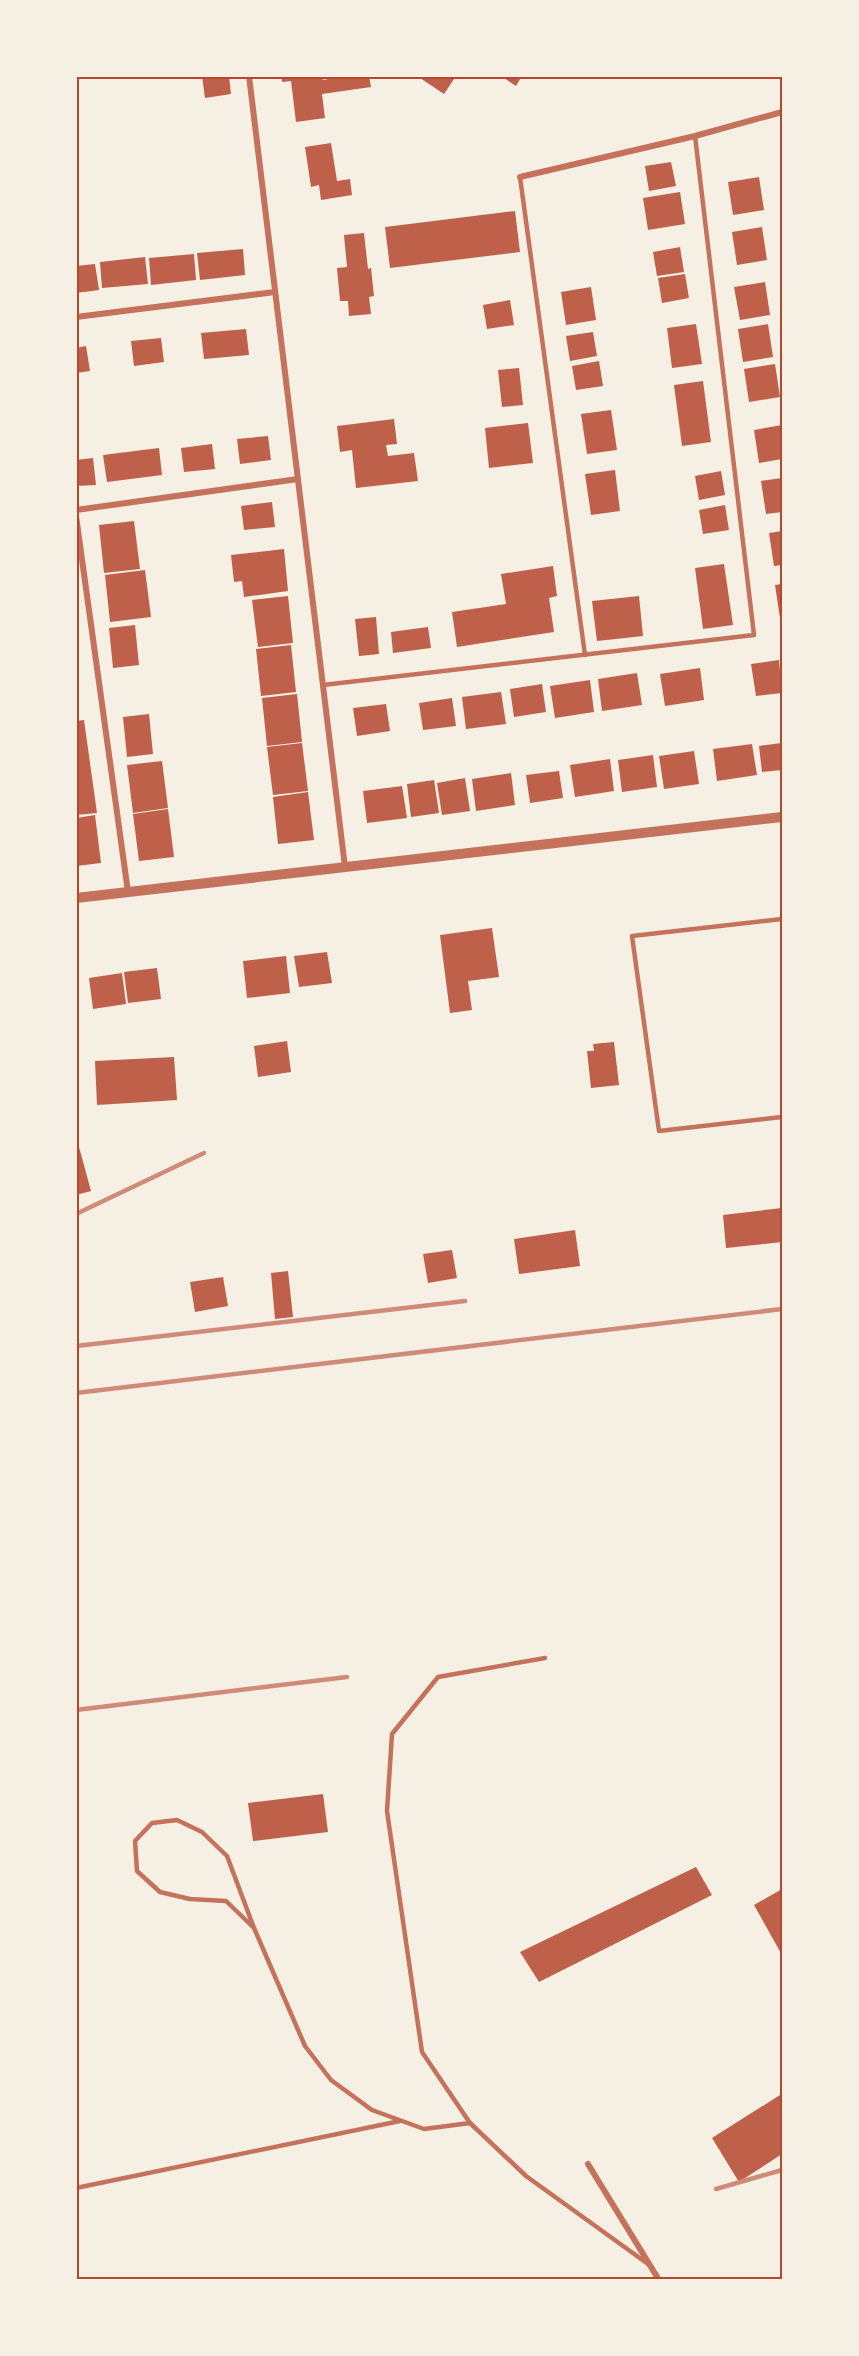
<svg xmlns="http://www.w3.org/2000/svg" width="859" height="2356" viewBox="0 0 859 2356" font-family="Helvetica,sans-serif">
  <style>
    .building { fill: #bf614a }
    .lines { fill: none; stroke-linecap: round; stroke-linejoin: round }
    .service { stroke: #c5725c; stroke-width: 4.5 }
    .minor { stroke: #c5725c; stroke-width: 6 }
    .tertiary { stroke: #c5725c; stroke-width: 10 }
    .rail { stroke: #cf8b77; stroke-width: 4.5 }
    .neatline { fill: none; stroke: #b5482f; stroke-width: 2 }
  </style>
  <rect width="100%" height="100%" fill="#f6efe4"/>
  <g class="building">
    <polygon points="202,76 229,76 231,94 205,98"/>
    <polygon points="282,76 322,76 323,80 345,76 369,76 371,87 322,94 325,118 296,122 291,81 282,82"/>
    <polygon points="417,76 456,76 444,94"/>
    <polygon points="501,76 522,76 516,86"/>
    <polygon points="331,143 337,181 350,179 352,195 321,200 319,185 311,187 305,147"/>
    <polygon points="671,162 676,186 649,191 645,166"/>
    <polygon points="759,177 764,210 733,215 728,182"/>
    <polygon points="680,192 685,224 648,230 643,198"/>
    <polygon points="515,211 520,252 390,268 385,227"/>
    <polygon points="762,227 767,260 737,265 732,232"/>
    <polygon points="364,233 368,269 371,268 374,296 369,297 371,314 349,316 348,301 340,301 337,268 347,267 344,235"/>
    <polygon points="680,247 684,272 657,276 653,252"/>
    <polygon points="243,249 245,275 200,280 197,253"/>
    <polygon points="194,254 196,280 151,285 149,258"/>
    <polygon points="145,257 148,284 102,288 100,262"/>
    <polygon points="95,264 99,290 76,293 76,266"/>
    <polygon points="685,274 689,298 662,303 658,278"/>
    <polygon points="765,282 770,315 740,320 734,287"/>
    <polygon points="591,287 596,320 566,325 561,292"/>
    <polygon points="510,300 514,325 487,329 483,305"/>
    <polygon points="696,324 702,364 672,368 667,328"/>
    <polygon points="768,324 773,357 743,362 738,329"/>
    <polygon points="246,329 249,355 204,359 201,333"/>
    <polygon points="593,332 597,356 570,361 566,336"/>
    <polygon points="161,338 164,362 134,366 131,341"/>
    <polygon points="86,346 90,371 76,373 76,348"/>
    <polygon points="599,361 603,386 576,390 572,366"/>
    <polygon points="775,364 780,397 749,402 744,369"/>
    <polygon points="519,368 523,405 502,407 498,370"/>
    <polygon points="703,381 711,442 682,446 674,385"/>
    <polygon points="611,410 617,450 587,454 581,414"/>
    <polygon points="394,419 397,444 386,445 388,456 414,453 418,481 356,488 352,450 340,452 337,426"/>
    <polygon points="528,423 533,463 489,468 485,428"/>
    <polygon points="782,425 782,459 759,463 754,430"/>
    <polygon points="268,436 271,460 240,464 237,439"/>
    <polygon points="212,444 215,469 184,472 181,448"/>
    <polygon points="159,448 162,475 107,482 103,455"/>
    <polygon points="93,458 96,485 76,486 76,460"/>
    <polygon points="615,470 620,511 591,515 585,474"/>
    <polygon points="721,471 725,495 699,500 695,476"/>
    <polygon points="782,478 782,512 766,514 761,481"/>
    <polygon points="272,502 275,527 244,530 241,506"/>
    <polygon points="725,505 729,530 703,534 699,510"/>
    <polygon points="134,521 140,569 104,573 99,525"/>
    <polygon points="782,531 782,565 774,566 769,533"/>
    <polygon points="284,549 288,591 244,597 242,581 234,582 231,555"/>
    <polygon points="724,564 733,625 703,629 695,568"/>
    <polygon points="553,566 557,596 549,598 554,632 457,647 452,612 506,604 501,574"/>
    <polygon points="145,570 151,617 110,622 105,575"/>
    <polygon points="782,584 782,618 780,618 775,585"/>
    <polygon points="288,596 293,643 258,647 252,600"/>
    <polygon points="639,596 643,636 597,641 592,601"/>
    <polygon points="376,617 379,654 359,656 355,619"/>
    <polygon points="135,625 139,665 113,668 109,628"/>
    <polygon points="428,627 431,648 393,653 391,632"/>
    <polygon points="291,645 296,692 261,696 256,649"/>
    <polygon points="779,660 782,693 756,696 751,664"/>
    <polygon points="700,668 704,700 665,706 660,674"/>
    <polygon points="637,673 642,705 602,711 598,679"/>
    <polygon points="590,680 594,712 555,718 550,686"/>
    <polygon points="542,684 546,712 514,717 510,689"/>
    <polygon points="501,692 506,724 466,729 462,697"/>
    <polygon points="297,694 302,742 267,746 262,698"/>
    <polygon points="452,698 456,726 423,730 419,703"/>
    <polygon points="386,704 390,731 357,736 353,708"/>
    <polygon points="149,714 153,754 127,757 123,717"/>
    <polygon points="84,720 97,813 76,815 76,721"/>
    <polygon points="302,743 308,791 273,795 267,747"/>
    <polygon points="782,743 782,770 762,772 759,746"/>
    <polygon points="752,744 757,775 717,781 713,749"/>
    <polygon points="694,751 699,784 664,789 659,756"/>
    <polygon points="653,755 657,787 622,792 618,760"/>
    <polygon points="610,759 614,791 575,797 570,765"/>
    <polygon points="162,761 168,808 133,813 127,765"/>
    <polygon points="559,771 563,798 530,803 526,775"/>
    <polygon points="511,773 515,805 476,811 472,779"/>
    <polygon points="465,778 470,811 442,815 437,783"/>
    <polygon points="434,780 439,813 411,817 407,784"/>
    <polygon points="402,786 407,818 367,823 363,791"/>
    <polygon points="308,792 314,840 278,844 273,797"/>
    <polygon points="168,809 174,857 139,861 133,814"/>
    <polygon points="95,815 101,863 76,866 76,818"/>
    <polygon points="492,928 499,977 468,981 472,1010 450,1013 440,935"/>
    <polygon points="327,952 332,983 299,987 294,956"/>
    <polygon points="286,956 290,993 247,998 243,961"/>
    <polygon points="157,968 161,999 128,1003 124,972"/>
    <polygon points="122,973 126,1004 93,1009 89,978"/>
    <polygon points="287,1041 291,1072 258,1077 254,1046"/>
    <polygon points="614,1042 619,1085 591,1088 587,1051 594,1051 593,1044"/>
    <polygon points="174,1057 177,1100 97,1105 95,1061"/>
    <polygon points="76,1136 91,1191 76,1195"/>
    <polygon points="782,1208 782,1242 726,1248 723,1215"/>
    <polygon points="575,1230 580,1266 519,1274 514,1239"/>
    <polygon points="452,1250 457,1278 428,1283 423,1254"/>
    <polygon points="288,1271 293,1317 275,1319 271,1273"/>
    <polygon points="223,1277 228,1306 195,1312 190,1282"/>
    <polygon points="323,1794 328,1832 253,1841 248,1803"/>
    <polygon points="696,1867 712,1895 539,1982 520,1952"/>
    <polygon points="782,1889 782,1955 754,1905"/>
    <polygon points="780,2095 782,2099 782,2154 739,2182 712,2138"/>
  </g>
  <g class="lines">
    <g class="service">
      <polyline points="520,177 585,655"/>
      <polyline points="323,685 754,635 695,136"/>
      <polyline points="782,919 632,936 659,1131 782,1117"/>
      <polyline points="545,1658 438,1677 392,1734 387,1811 422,2052 470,2123 526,2176 648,2264"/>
      <polyline points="254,1928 227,1856 202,1832 177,1820 152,1823 135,1841 137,1871 160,1892 190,1899 226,1901 254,1928 305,2046 331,2080 372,2110 424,2129 470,2123"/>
      <polyline points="76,2188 400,2121"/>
    </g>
    <g class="minor">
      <polyline points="249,76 345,867"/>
      <polyline points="520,177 695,136 782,112"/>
      <polyline points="76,317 275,292"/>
      <polyline points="76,510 298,479"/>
      <polyline points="76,516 128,892"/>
      <polyline points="588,2164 659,2280"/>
    </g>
    <polyline class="tertiary" points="76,898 782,817"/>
    <g class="rail">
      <polyline points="76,1214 204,1153"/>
      <polyline points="76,1346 465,1301"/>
      <polyline points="76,1393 782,1309"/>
      <polyline points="76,1710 347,1677"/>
      <polyline points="716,2189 782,2170"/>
    </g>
  </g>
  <rect width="859" height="2356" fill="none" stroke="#f6efe4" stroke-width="156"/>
  <rect x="78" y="78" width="703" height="2200" class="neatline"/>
</svg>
